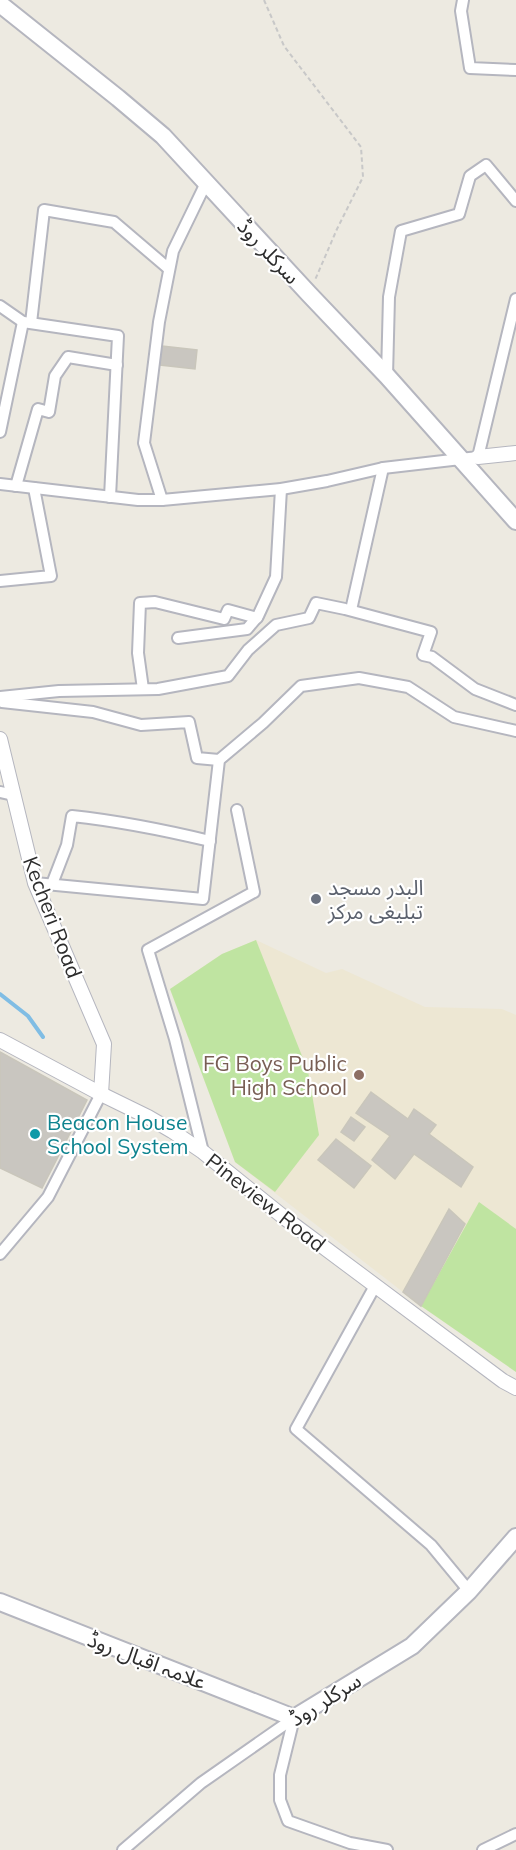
<svg xmlns="http://www.w3.org/2000/svg" width="516" height="1850" viewBox="0 0 516 1850" font-family="Mulish,'Noto Sans Arabic',sans-serif">
  <style>
    .education { fill: #ede7d3 }
    .pitch { fill: #bfe4a1 }
    .lines { fill: none; stroke-linecap: round; stroke-linejoin: round }
    .stream { stroke: #80bde4; stroke-width: 4 }
    .building { fill: #c9c6c0; stroke: #c9c6bb; stroke-width: 1.5 }
    .minor-casing { stroke: #b5b6bf; stroke-width: 14 }
    .tertiary-casing { stroke: #b5b6bf; stroke-width: 16 }
    .secondary-casing { stroke: #b5b6bf; stroke-width: 20 }
    .path { stroke: #c8c8c8; stroke-width: 2; stroke-dasharray: 4.5 3; stroke-linecap: butt }
    .minor { stroke: #fff; stroke-width: 10 }
    .tertiary { stroke: #fff; stroke-width: 14 }
    .secondary { stroke: #fff; stroke-width: 16 }
    .worship-dot { fill: #6b7280; stroke: #fff; stroke-width: 2 }
    .education-dot { fill: #8d6e63; stroke: #fff; stroke-width: 2 }
    .culture-dot { fill: #0f9aa8; stroke: #fff; stroke-width: 2 }
    .labels { text-anchor: middle; dominant-baseline: central; stroke-width: 4.5; stroke-linejoin: round; paint-order: stroke }
    .street-label { font-size: 21px; fill: #2d2d2d; stroke: #fff }
    .worship-label { font-size: 21px; fill: #5b616d; stroke: #fff; text-anchor: start }
    .education-label { font-size: 21px; fill: #785e54; stroke: #fff; text-anchor: end }
    .culture-label { font-size: 21px; fill: #0d838f; stroke: #fff; text-anchor: start }
  </style>
  <rect width="100%" height="100%" fill="#edeae1"/>
  <polygon class="education" points="256,940 326,973 342,969 425,1007 502,1009 516,1015 516,1372 421,1306 235,1162 170,989 222,954"/>
  <g class="pitch">
    <polygon points="256,940 308,1071 319,1135 275,1192 235,1162 170,989 222,954"/>
    <polygon points="479,1202 516,1229 516,1372 421,1306"/>
  </g>
  <g class="lines">
    <polyline class="stream" points="0,994 28,1016 43,1037"/>
  </g>
  <g class="building">
    <polygon points="162,346 197,350 195,369 160,365"/>
    <polygon points="0,1052 87,1100 42,1188 0,1168"/>
    <polygon points="371,1092 408,1119 414,1109 436,1125 429,1134 473,1167 461,1187 414,1154 395,1179 372,1160 390,1136 356,1113"/>
    <polygon points="351,1117 365,1127 354,1141 341,1132"/>
    <polygon points="336,1139 371,1166 354,1188 318,1160"/>
    <polygon points="449,1209 465,1224 421,1306 403,1292"/>
  </g>
  <g class="lines">
    <defs>
      <g id="minor">
        <polyline points="463,0 461,11 470,68 516,70"/>
        <polyline points="0,306 23,322 118,336 110,497"/>
        <polyline points="31,323 44,210 114,222 169,269"/>
        <polyline points="387,376 389,297 401,231 459,214 470,176 486,165 516,201"/>
        <polyline points="0,432 23,322"/>
        <polyline points="0,484 138,500 162,500 281,489 327,481 383,468 478,457 516,299"/>
        <polyline points="16,486 38,409 49,412 55,376 68,357 117,365"/>
        <polyline points="162,500 144,443 159,322 173,251 206,183"/>
        <polyline points="0,581 51,576 34,488"/>
        <polyline points="351,610 383,468"/>
        <polyline points="178,638 247,629 258,616 276,577 281,489"/>
        <polyline points="143,689 138,653 140,603 155,602 224,619 228,610 257,618"/>
        <polyline points="0,697 59,691 158,689 228,676 248,650 276,625 309,618 316,603 345,609 431,632 423,655 432,657 475,689 516,705"/>
        <polyline points="2,702 93,712 141,725 189,722 197,758 219,760"/>
        <polyline points="0,792 14,795"/>
        <polyline points="35,883 203,899 219,760 263,723 301,686 359,678 408,687 454,717 516,731"/>
        <path d="M 52,884 L 67,845 L 72,816 C 119,821 164,830 210,841"/>
        <polyline points="203,1152 175,1039 148,950 254,892 237,810"/>
        <polyline points="0,1254 48,1197 101,1094"/>
        <polyline points="375,1286 296,1429 431,1545 469,1591"/>
        <polyline points="294,1718 280,1775 280,1800 288,1821 350,1843 387,1850"/>
        <polyline points="123,1850 201,1783 294,1718"/>
        <polyline points="483,1850 516,1834"/>
      </g>
      <g id="tertiary">
        <polyline points="478,457 516,453"/>
        <polyline points="0,739 35,883 104,1044 101,1094"/>
        <polyline points="0,1040 101,1094 148,1117 172,1131 203,1152 286,1219 503,1381 516,1388"/>
      </g>
      <g id="secondary">
        <polyline points="0,4 118,98 163,136 309,294 387,376 516,521"/>
        <polyline points="0,1602 294,1718 412,1646 469,1591 516,1537"/>
      </g>
    </defs>
    <use href="#minor" class="minor-casing"/>
    <use href="#tertiary" class="tertiary-casing"/>
    <use href="#secondary" class="secondary-casing"/>
    <polyline class="path" points="264,0 284,46 361,147 363,177 337,229 315,280"/>
    <use href="#minor" class="minor"/>
    <use href="#tertiary" class="tertiary"/>
    <use href="#secondary" class="secondary"/>
  </g>
  <circle class="worship-dot" cx="316" cy="899" r="6"/>
  <circle class="education-dot" cx="359" cy="1075" r="6"/>
  <circle class="culture-dot" cx="35" cy="1134" r="6"/>
  <g class="labels">
    <g class="street-label">
      <text transform="translate(269 251) rotate(47)">سرکلر روڈ</text>
      <text transform="translate(53 917) rotate(69)">Kecheri Road</text>
      <text transform="translate(266 1202) rotate(38)">Pineview Road</text>
      <text transform="translate(147 1660) rotate(21)">علامہ اقبال روڈ</text>
      <text transform="translate(325 1699) rotate(-32)">سرکلر روڈ</text>
    </g>
    <g class="worship-label">
      <text x="328" y="887">البدر مسجد<tspan x="328" dy="24">تبلیغی مرکز</tspan></text>
    </g>
    <g class="education-label">
      <text x="347" y="1063">FG Boys Public<tspan x="347" dy="24">High School</tspan></text>
    </g>
    <g class="culture-label">
      <text x="47" y="1122">Beacon House<tspan x="47" dy="24">School System</tspan></text>
    </g>
  </g>
</svg>
